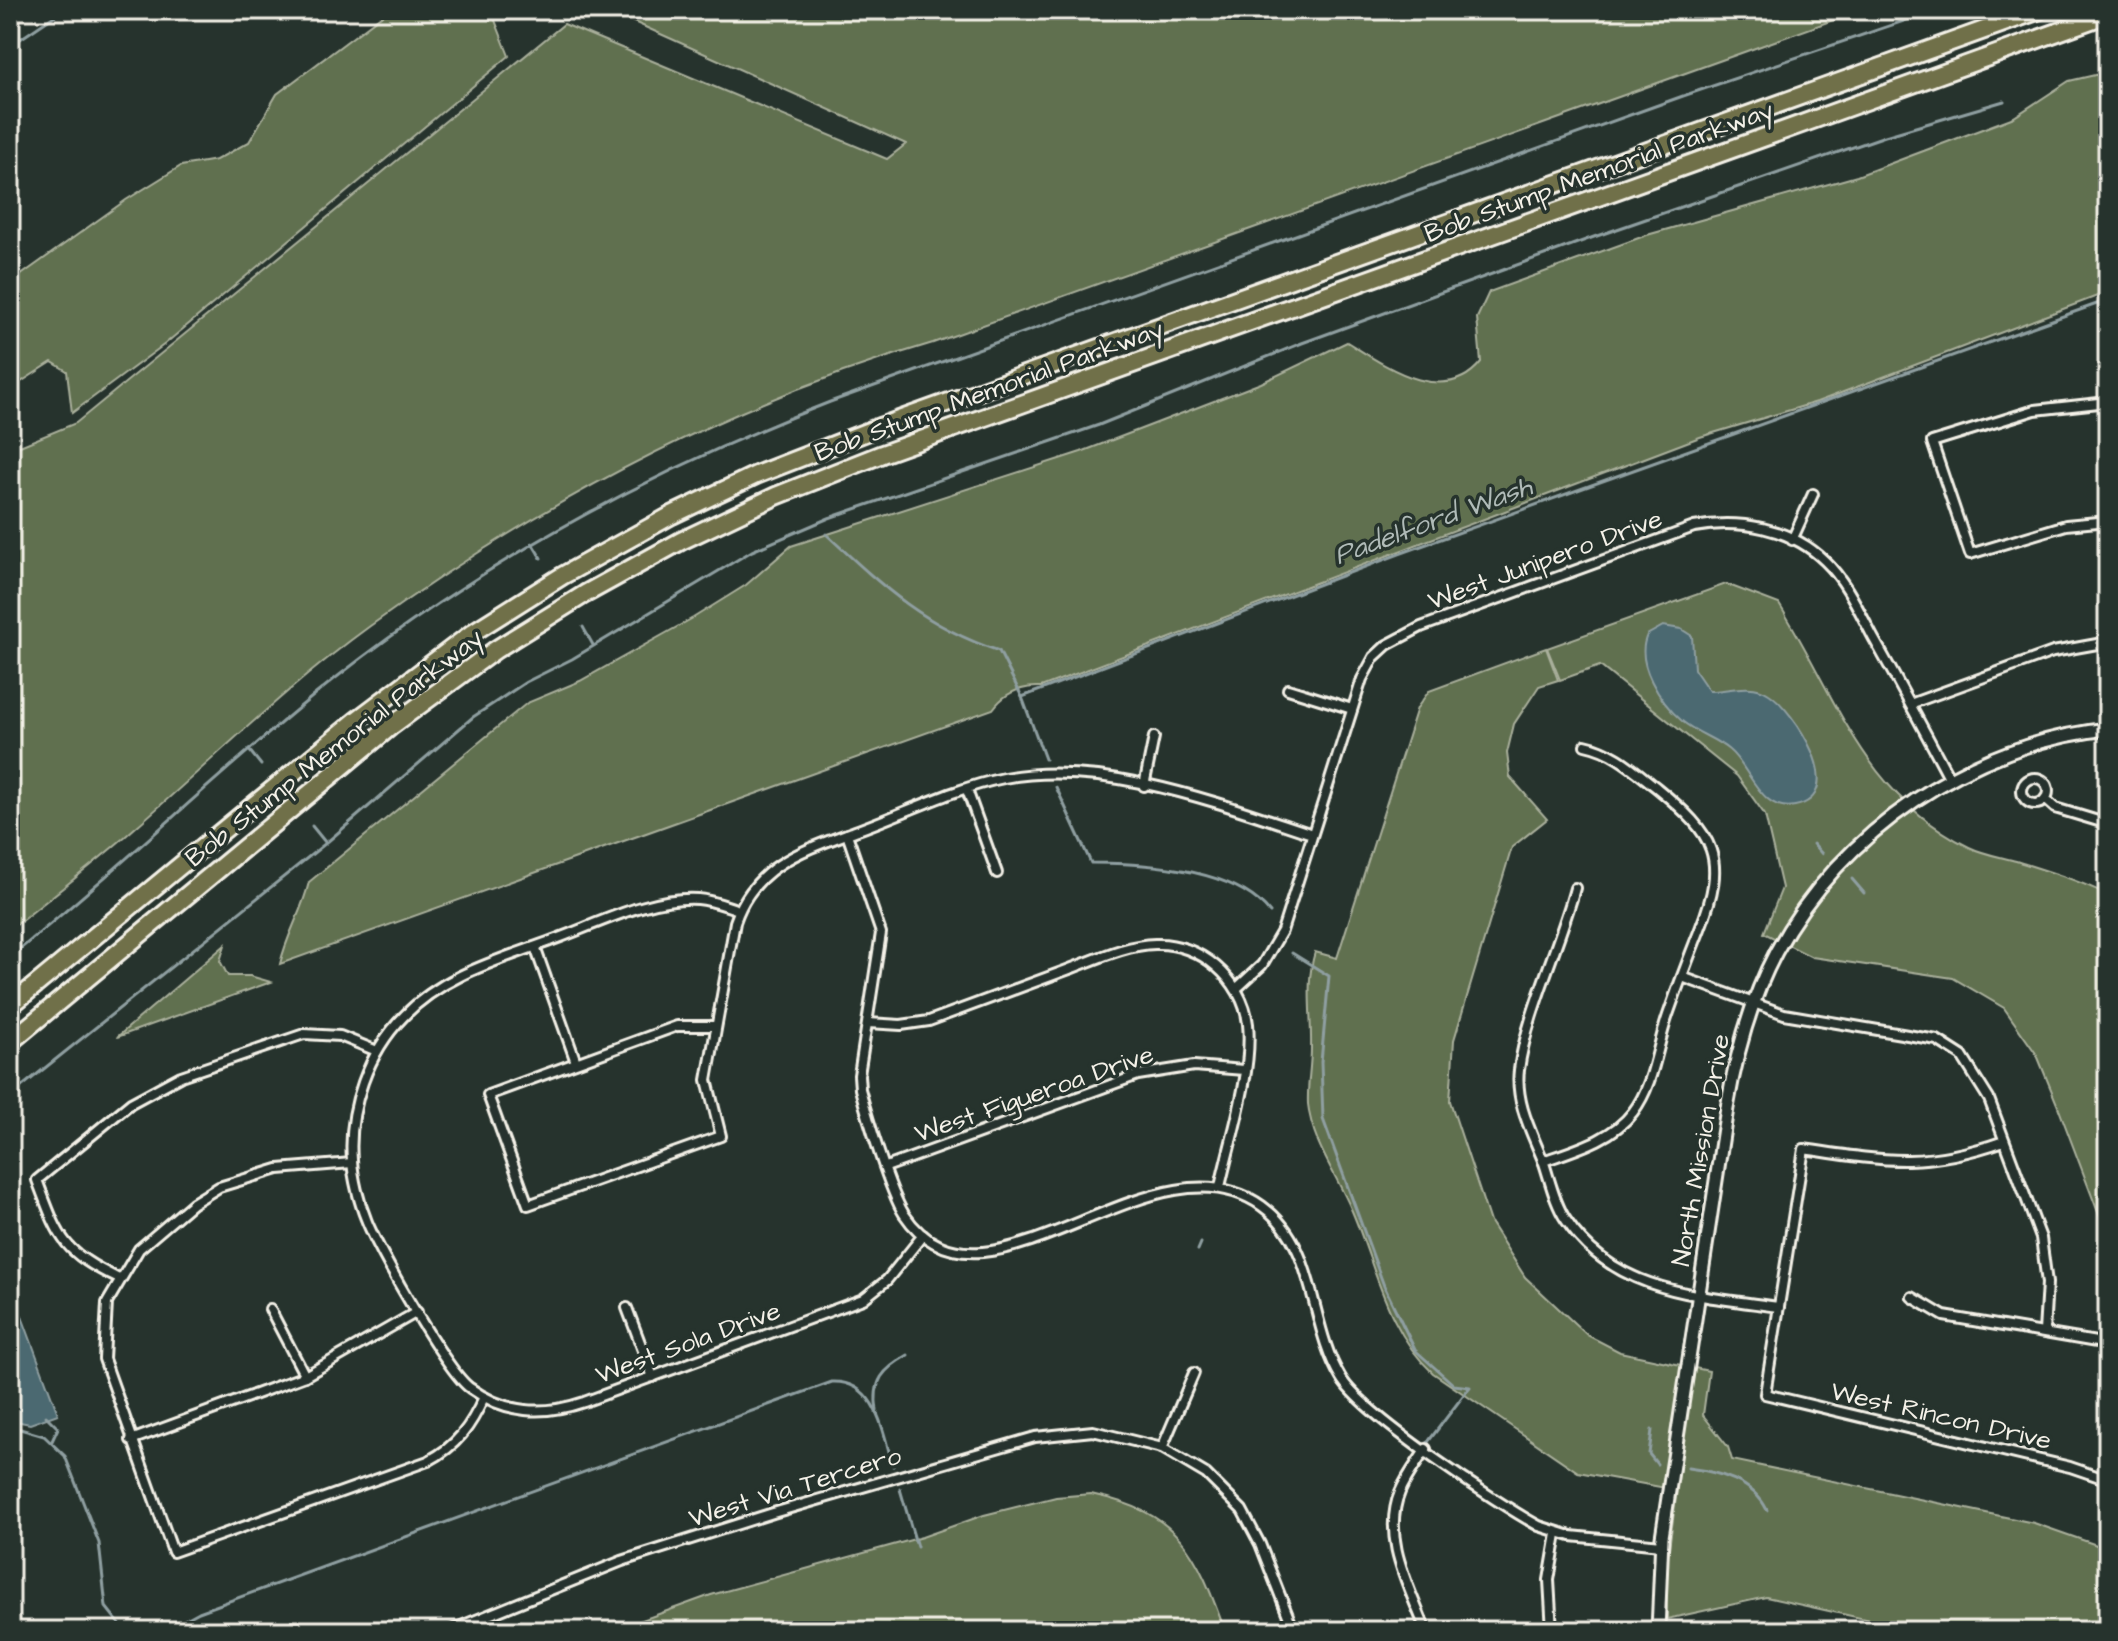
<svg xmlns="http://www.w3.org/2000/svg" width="2118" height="1641" viewBox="0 0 2118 1641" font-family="'Architects Daughter',sans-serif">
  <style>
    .green { fill: #606f50; stroke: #aab09c; stroke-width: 2 }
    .water { fill: #4b6971; stroke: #8f9fa1; stroke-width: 2 }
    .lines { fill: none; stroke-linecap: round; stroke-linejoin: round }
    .stream { stroke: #8f9fa1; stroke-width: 3 }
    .minor-casing { stroke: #f4f1e8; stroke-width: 14 }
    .tertiary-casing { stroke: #f4f1e8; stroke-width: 17 }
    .motorway-casing { stroke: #f4f1e8; stroke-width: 22 }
    .minor { stroke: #26332d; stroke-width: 8 }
    .tertiary { stroke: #26332d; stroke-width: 11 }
    .motorway { stroke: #70704a; stroke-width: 16 }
    .labels { text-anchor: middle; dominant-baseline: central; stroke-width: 7; stroke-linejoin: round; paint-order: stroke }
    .street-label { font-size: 26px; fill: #f4f1e8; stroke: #26332d }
    .water-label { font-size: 28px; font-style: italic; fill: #b0bbb8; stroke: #26332d }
  </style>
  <rect width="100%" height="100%" fill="#26332d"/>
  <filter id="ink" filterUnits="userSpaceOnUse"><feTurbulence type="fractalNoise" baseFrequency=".0125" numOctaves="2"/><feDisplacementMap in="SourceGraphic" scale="16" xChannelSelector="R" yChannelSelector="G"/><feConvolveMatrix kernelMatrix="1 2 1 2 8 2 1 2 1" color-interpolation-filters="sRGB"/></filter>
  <g filter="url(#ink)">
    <g class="green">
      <polygon points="389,10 491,10 509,56 165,344 72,413 67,371 52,362 10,389 10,283 126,200 181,166 216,160 249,142 277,94"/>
      <path d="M 607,10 L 1861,10 L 933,343 C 729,402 542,502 370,626 C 287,686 213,760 136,827 C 96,863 52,896 10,930 L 10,450 L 76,423 L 564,24 L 887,159 L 906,144 Z"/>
      <path d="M 2108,72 L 2108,292 L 1817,402 L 1700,437 L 1041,687 C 1021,686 1005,692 993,709 L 280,964 C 287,934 302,912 309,882 L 527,703 L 580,681 L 693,618 L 746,585 L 791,546 L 1081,452 L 1261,383 L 1347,342 C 1385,366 1444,408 1481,362 L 1477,318 L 1489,292 L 1647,235 L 1857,176 L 2014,117 L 2069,81 Z"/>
      <path d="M 1726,584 L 1779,604 C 1838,698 1862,793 1969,847 C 1983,854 2001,857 2016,861 C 2047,871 2078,880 2108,895 L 2108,1283 L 2107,1236 L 2057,1104 L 2037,1055 L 2004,1008 L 1953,978 L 1812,957 L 1764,933 L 1782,888 L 1765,815 L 1737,776 L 1600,666 L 1560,680 L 1547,648 Z"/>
      <path d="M 1546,648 L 1558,680 L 1539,686 L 1514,724 L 1507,753 L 1510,777 L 1547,819 L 1512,847 L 1454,1040 L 1450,1101 L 1490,1222 L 1525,1277 L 1587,1335 L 1620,1352 L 1709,1371 L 1703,1415 L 1728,1447 L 1732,1460 L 2034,1523 L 2108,1549 L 2108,1631 L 1919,1631 L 1766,1597 L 1667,1619 L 1666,1570 L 1677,1490 L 1578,1472 L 1433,1373 C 1386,1330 1376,1267 1352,1211 C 1337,1175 1312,1143 1308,1104 C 1307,1086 1311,1067 1311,1049 C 1312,1015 1305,984 1315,952 L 1337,958 L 1417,708 L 1429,691 Z"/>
      <polygon points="225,945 220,961 228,976 250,976 271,982 117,1037"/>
      <path d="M 1091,1494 C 1180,1513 1196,1551 1225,1631 L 1059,1631 L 1025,1625 L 1007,1631 L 612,1631 L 711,1595 L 922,1537 L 984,1515 L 1056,1497 Z"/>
    </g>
    <g class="water">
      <path d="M 1663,626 L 1681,629 L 1692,636 L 1694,669 L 1709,691 C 1728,691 1751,682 1769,694 C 1793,709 1851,795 1795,806 C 1760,813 1750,767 1729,750 C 1715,738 1696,733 1682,721 C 1661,703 1634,663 1647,635 Z"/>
      <polygon points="10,1284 58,1414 30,1424 10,1420"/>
    </g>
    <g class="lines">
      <g class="stream">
        <polyline points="10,46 63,10"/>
        <path d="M 826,534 C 883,587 924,626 999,651 L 1022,697 L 1045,759"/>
        <polyline points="532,543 541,558"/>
        <polyline points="583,627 593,645"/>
        <polyline points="1022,697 1399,554 2108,300"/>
        <polyline points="249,750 261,765"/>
        <path d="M 1056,787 L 1091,863 C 1144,863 1235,868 1270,913"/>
        <polyline points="312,826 325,842"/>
        <polyline points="1813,844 1822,854"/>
        <polyline points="1852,879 1864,893"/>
        <polyline points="1292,953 1329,976 1321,1062 1323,1119 1384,1286 1415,1350 1454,1385 1470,1387"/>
        <path d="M 10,957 C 114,874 209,781 312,697 C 468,570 643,474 830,402 L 1683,96 L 1936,10"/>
        <polyline points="10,1096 326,843 473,717 526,682 572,659 752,551 829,518 1099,425 1302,343 1594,237 1885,136 2004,101"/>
        <polyline points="1198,1250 1201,1243"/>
        <path d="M 877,1411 C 872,1381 883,1369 908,1355"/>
        <polyline points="46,1416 58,1428 52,1441"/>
        <polyline points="10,1426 44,1436 65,1456 99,1543 106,1607 125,1631"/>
        <polyline points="1652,1430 1649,1454 1657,1464"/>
        <polyline points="1428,1442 1469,1388"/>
        <path d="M 1688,1468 C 1719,1472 1753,1481 1767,1510"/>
        <polyline points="900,1489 917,1547"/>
        <path d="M 164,1631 L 199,1612 L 832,1382 C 877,1380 883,1433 893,1466"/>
      </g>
      <defs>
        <g id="minor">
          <polyline points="2108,402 2035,410 1932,442 1970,554 2066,525 2108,521"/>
          <polyline points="1792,540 1813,494"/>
          <polyline points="1288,689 1352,709"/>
          <polyline points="1910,704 2053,652 2108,642"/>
          <circle cx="2035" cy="791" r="13"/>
          <polyline points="1144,786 1154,737"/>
          <polyline points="967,790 997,873"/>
          <polyline points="2045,799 2055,808 2108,824"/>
          <path d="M 847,834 L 881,933 L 859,1075 L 860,1089 C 867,1116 890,1192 904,1214 C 984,1334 1152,1127 1262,1206 C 1318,1246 1308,1324 1341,1378 C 1363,1415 1497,1503 1539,1526 L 1571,1536 L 1661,1545"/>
          <path d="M 1575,888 C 1560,944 1526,1015 1519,1070 C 1515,1103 1532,1133 1544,1163 C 1550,1181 1555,1204 1566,1220 C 1614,1293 1700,1296 1779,1307"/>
          <path d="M 739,910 C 726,906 712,900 698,899 C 650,896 598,924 553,940 C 500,960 444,974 404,1016 C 368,1052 348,1109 352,1160 C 353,1178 359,1202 366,1219 C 376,1247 448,1373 470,1388 C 506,1414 543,1416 584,1402 L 863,1299 L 887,1280 L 923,1235"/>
          <polyline points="535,947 576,1062"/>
          <polyline points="1682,977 1784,1014 1937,1040 1962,1056 1989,1099 2041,1238 2047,1283 2044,1332"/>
          <path d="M 1236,989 L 1262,965 L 1282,931 L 1362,679 L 1374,657 L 1387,645 L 1421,627 L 1694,527 C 1739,519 1790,527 1825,561 C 1847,582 1860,613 1874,639 C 1900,685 1925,732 1950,779"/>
          <path d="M 868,1023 L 901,1025 L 929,1021 C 975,1004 1021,987 1067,970 C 1095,960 1124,945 1155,944 C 1199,942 1243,979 1248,1024 C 1253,1072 1230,1140 1220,1187"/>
          <path d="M 716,1026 L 677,1026 L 488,1095 L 528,1205 L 721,1136 L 707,1080 L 735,922 C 754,865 804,850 855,831 C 903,814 954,788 1004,778 C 1104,759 1218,803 1312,834"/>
          <path d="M 2004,1141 C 1925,1169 1884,1161 1804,1149 L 1765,1394 L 2070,1467 L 2108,1480"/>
          <path d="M 1543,1161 C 1574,1150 1612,1140 1633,1112 C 1654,1085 1657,1046 1668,1015 C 1678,986 1689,957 1700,929 C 1728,858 1715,835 1657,788 C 1634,770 1614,751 1585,745"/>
          <path d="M 352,1163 L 278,1169 L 219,1187 L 193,1203 L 139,1249 L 107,1303 L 104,1359 L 173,1552 L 428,1461 C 457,1446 471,1426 484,1397"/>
          <polyline points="886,1167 1138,1075 1194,1066 1244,1070"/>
          <path d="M 119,1279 C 61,1251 59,1238 37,1180 L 131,1103 L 181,1076 L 304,1034 L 340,1036 L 377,1051"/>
          <polyline points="1912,1297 1944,1316 2108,1344"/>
          <polyline points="627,1308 653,1377"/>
          <polyline points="270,1309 305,1376"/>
          <polyline points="131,1440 305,1376 417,1312"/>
          <polyline points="1162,1448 1194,1373"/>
          <path d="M 1426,1449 C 1417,1463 1406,1477 1400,1492 C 1381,1538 1410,1588 1426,1631"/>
          <polyline points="449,1631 622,1561 773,1513 1035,1437 1093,1431 1162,1448 1206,1474 1242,1510 1260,1544 1294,1631"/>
          <polyline points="1552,1631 1549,1580 1557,1534"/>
        </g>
        <path id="tertiary" d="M 1658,1631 L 1662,1537 L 1727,1108 C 1736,1054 1750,1001 1776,952 C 1841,831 1971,743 2108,729"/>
        <g id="motorway">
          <polyline points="10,1006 357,720 475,631 562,576 672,515 756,475 882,426 2040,10"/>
          <polyline points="10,1042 390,727 495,650 585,594 681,541 776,496 882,454 2108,14"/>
        </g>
      </defs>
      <use href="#minor" class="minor-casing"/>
      <use href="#tertiary" class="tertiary-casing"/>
      <use href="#motorway" class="motorway-casing"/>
      <use href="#minor" class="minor"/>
      <use href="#tertiary" class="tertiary"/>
      <use href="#motorway" class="motorway"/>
    </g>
  </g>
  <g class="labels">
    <g class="street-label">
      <text transform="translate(1599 172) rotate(-20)">Bob Stump Memorial Parkway</text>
      <text transform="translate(989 391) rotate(-20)">Bob Stump Memorial Parkway</text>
      <text transform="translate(1545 560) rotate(-20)">West Junipero Drive</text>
      <text transform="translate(334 748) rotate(-38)">Bob Stump Memorial Parkway</text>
      <text transform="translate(1034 1094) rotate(-19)">West Figueroa Drive</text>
      <text transform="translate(1701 1150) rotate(-80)">North Mission Drive</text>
      <text transform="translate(688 1343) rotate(-20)">West Sola Drive</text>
      <text transform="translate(1941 1416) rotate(13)">West Rincon Drive</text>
      <text transform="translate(795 1487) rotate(-17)">West Via Tercero</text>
    </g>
    <g class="water-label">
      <text transform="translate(1433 521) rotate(-20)">Padelford Wash</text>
    </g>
  </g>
  <rect width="2118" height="1641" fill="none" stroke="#26332d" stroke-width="40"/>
  <rect x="20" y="20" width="2078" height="1601" fill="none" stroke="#f4f1e8" stroke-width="3" filter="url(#ink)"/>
</svg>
